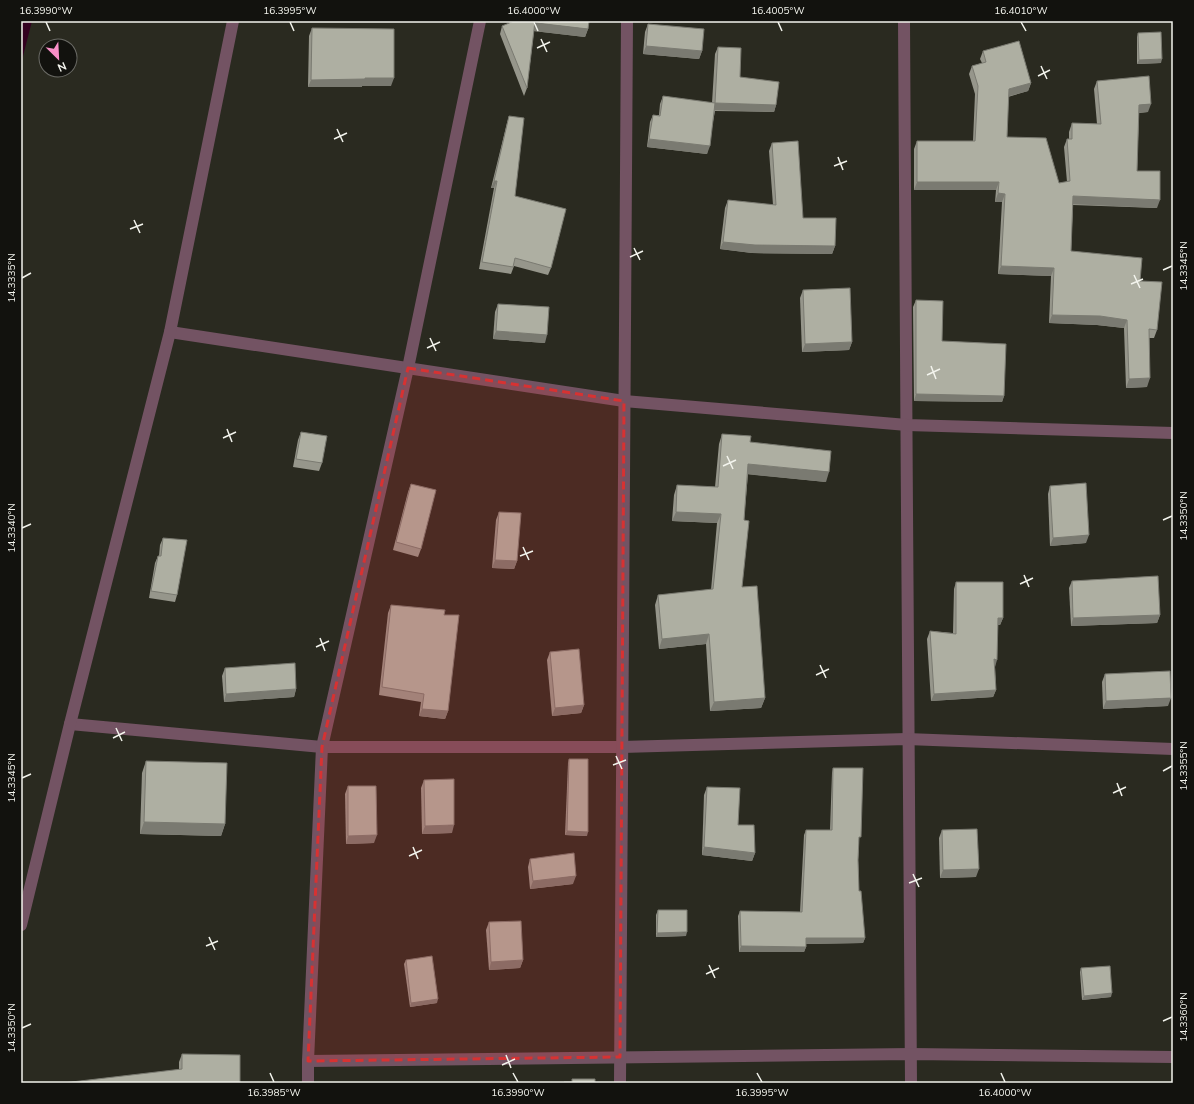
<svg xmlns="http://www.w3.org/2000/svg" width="1194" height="1104" viewBox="0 0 1194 1104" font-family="Mulish,sans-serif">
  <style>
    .water { fill: #330120 }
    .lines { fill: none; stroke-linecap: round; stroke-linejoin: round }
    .minor { stroke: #735363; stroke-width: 12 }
    .wall { fill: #96968b }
    .shaded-wall { fill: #7a7a71 }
    .building { fill: #aeafa2; stroke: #7a7a71 }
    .marked { fill: #d73232; fill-opacity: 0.2; stroke: #d73232; stroke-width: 3; stroke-dasharray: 8 5; stroke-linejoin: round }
    .ticks { fill: none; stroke: #f3f4ed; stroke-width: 1.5 }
    .neatline { fill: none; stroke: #f3f4ed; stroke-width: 1.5 }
    .ticks-label { font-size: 10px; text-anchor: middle; fill: #f3f4ed }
  </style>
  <rect width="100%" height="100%" fill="#2a2a20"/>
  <polygon class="water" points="21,21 32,21 21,64"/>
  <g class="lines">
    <g class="minor">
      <path d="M 904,21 C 907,375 907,729 911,1083"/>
      <polyline points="170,332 624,401 907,425 1173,433"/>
      <polyline points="70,724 322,747 622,747 907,739 1173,749"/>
      <polyline points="21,925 70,724 170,332 233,21"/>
      <polyline points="308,1061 911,1054 1173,1057"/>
      <polyline points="308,1083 308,1061 322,747 408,368 480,21"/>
      <polyline points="620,1083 627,21"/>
    </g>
  </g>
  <g class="wall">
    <polygon points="648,24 702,51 699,59 643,54 645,32"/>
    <polygon points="502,26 534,28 588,29 585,37 534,31 527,88 524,96 500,34"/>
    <polygon points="312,28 391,86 362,86 362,87 308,87 309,36"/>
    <polygon points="1138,33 1161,63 1137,64 1137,37"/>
    <polygon points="718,47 740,77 776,105 774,112 715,111 707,154 647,147 650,122 653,115 659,115 660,104 663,96 712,103 715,54"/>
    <polygon points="983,51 1031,83 1028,91 1008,97 1007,137 1059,183 1067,182 1064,147 1067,139 1069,139 1069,132 1072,123 1097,124 1094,89 1097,81 1148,112 1139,113 1137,171 1157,208 1073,205 1071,251 1140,281 1157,330 1154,338 1149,338 1147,387 1126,388 1124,328 1097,325 1049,323 1051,276 998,274 1002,202 995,202 996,190 914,190 914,149 917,141 973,141 975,94 969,74 972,66 982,63 980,59"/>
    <polygon points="509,116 515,196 551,268 548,275 514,266 511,274 479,269 494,188 491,188 507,123"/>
    <polygon points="772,143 803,218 835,246 832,254 752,253 720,249 725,208 728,200 773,205 769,151"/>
    <polygon points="803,290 852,342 849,350 802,352 800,298"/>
    <polygon points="916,300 942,341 1004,396 1002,402 914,401 913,307"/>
    <polygon points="498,304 545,343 493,339 495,312"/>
    <polygon points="301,432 322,463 319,471 293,467 298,440"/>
    <polygon points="722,434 750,442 826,482 748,474 744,520 742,587 765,698 761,708 710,711 706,644 659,649 655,605 658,595 711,590 717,523 672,521 674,495 677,485 715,487 719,444"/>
    <polygon points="411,484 421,549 418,557 393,550 408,492"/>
    <polygon points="1050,486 1086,543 1050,546 1048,494"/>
    <polygon points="499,512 517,561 514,569 492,568 496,520"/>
    <polygon points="163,538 177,595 175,602 149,598 155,563 158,556 159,556 160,545"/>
    <polygon points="1072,581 1160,615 1157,623 1071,626 1069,588"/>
    <polygon points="956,582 1003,618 1000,625 998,625 995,667 996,690 993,697 931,701 927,639 930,631 953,633 954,589"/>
    <polygon points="391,605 444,615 448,711 445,719 419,716 421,702 379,695 388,613"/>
    <polygon points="550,652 584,705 581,713 552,716 547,660"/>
    <polygon points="225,668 296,689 294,697 224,702 222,676"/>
    <polygon points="1105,674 1168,706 1103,709 1102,682"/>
    <polygon points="569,759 587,836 565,835 568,763"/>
    <polygon points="146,761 225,824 221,836 140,834 142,773"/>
    <polygon points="833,768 859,843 858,860 859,891 865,938 863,943 806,944 806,947 804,952 739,952 738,916 740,911 800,912 804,835 806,830 830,830 832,773"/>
    <polygon points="424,780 452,833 422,834 421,788"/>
    <polygon points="348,786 374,843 346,844 345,794"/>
    <polygon points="707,787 738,825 755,853 752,861 702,855 704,795"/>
    <polygon points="942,830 976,877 940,878 939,838"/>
    <polygon points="530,859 573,884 530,889 528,867"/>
    <polygon points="658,910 686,936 656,937 656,915"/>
    <polygon points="489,922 523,960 520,968 489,970 486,930"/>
    <polygon points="406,960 437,1003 410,1007 404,964"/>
    <polygon points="1081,968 1111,997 1082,1000 1080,972"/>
    <polygon points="182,1054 240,1083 179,1070 179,1062"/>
  </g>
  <g class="shaded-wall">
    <polygon points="536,23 588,29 585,37 533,31"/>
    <polygon points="646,46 702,51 699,59 643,54"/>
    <polygon points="1162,59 1161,63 1137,64 1139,60"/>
    <polygon points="365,78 394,78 391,86 362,86 362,87 308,87 311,80"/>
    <polygon points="1031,83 1028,91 1006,97 1009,89"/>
    <polygon points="715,103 776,105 774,112 713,110"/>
    <polygon points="1151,104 1148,112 1136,113 1139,105"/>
    <polygon points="649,139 710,146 707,154 647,147"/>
    <polygon points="494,181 497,181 494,188 491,188"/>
    <polygon points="917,182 999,182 996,190 914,190"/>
    <polygon points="998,193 1005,194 1002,202 995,202"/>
    <polygon points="1073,196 1160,200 1157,208 1070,204"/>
    <polygon points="723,242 835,246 832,254 752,253 720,249"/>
    <polygon points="1001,266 1054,268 1051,276 998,274"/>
    <polygon points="1052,315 1100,316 1127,320 1124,328 1097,325 1049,323"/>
    <polygon points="496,331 547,335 545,343 493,339"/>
    <polygon points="852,342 849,350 802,352 805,344"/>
    <polygon points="1150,378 1147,387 1126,388 1129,379"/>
    <polygon points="916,394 1004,396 1002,402 914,401"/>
    <polygon points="748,464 829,472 826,482 745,474"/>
    <polygon points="676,512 721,514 717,523 672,521"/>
    <polygon points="1089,535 1086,543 1050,546 1053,538"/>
    <polygon points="495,560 517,561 514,569 492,568"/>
    <polygon points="1160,615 1157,623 1071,626 1073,618"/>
    <polygon points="998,618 1003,618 1000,625 996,625"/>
    <polygon points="709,634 706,644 659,649 662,639"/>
    <polygon points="994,659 997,660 995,667"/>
    <polygon points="296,689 294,697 224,702 226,694"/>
    <polygon points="996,690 993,697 931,701 934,694"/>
    <polygon points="765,698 761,708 710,711 714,702"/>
    <polygon points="1171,698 1168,706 1103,709 1106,701"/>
    <polygon points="584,705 581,713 552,716 555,708"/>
    <polygon points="422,709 448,711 445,719 419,716"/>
    <polygon points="144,822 225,824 221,836 140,834"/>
    <polygon points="454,825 452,833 422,834 425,826"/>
    <polygon points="567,831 588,832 587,836 565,835"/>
    <polygon points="377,835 374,843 346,844 348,836"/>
    <polygon points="704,847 755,853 752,861 702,855"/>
    <polygon points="979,869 976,877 940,878 943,870"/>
    <polygon points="576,876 573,884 530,889 533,881"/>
    <polygon points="687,932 686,936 656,937 657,933"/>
    <polygon points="806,938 865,938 863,943 804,944"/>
    <polygon points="741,946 806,947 804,952 739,952"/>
    <polygon points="523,960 520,968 489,970 491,962"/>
    <polygon points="1112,993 1111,997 1082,1000 1084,996"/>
    <polygon points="438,999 437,1003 410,1007 411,1003"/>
  </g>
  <g class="building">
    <polygon points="514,21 535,21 527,88 502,26"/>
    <polygon points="540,21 589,21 588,29 536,23"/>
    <polygon points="648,24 704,29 702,51 646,46"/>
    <polygon points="312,28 394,29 394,78 365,78 365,79 311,80"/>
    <polygon points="1161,32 1162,59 1139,60 1138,33"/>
    <polygon points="1019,41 1031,83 1009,89 1007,137 1046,138 1059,183 1070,181 1067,139 1072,139 1072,123 1101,124 1097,81 1149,76 1151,104 1139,105 1137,171 1160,171 1160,200 1073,196 1071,251 1142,258 1140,281 1162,282 1157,330 1149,329 1150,378 1129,379 1127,320 1100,316 1052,315 1054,268 1001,266 1005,194 998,193 999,182 917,182 917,141 975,141 978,86 972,66 986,62 983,51"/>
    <polygon points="718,47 741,48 740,77 779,82 776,105 715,103 710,146 649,139 653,115 660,116 663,96 715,103"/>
    <polygon points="509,116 524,118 515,196 566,209 551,268 515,258 513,267 482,262 497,181 494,181"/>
    <polygon points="798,141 803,218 836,218 835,246 755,245 723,242 728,200 776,205 772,143"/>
    <polygon points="850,288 852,342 805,344 803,290"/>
    <polygon points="916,300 943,301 942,341 1006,344 1004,396 916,394"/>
    <polygon points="498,304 549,307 547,335 496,331"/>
    <polygon points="301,432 327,436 322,463 296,459"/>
    <polygon points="722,434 751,436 750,442 831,451 829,472 748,464 744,520 749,521 742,587 757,586 765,698 714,702 709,634 662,639 658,595 713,589 721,514 676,512 677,485 718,487"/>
    <polygon points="1086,483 1089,535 1053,538 1050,486"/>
    <polygon points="411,484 436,490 421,549 396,542"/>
    <polygon points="499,512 521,513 517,561 495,560"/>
    <polygon points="163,538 187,540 177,595 151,591 158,556 161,556"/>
    <polygon points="1158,576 1160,615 1073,618 1072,581"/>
    <polygon points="956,582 1003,582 1003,618 998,618 997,660 994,659 996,690 934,694 930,631 956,634"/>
    <polygon points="391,605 445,610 444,615 459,615 448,711 422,709 424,694 382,687"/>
    <polygon points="579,649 584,705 555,708 550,652"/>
    <polygon points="295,663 296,689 226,694 225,668"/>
    <polygon points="1170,671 1171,698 1106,701 1105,674"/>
    <polygon points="569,759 588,759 588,832 567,831"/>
    <polygon points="146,761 227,763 225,824 144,822"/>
    <polygon points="833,768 863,768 861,837 859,837 858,860 859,891 861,891 865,938 806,938 806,947 741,946 740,911 802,912 806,830 832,830"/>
    <polygon points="454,779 454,825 425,826 424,780"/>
    <polygon points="348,786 376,786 377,835 348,836"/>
    <polygon points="707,787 740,788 738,825 754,825 755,853 704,847"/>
    <polygon points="977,829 979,869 943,870 942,830"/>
    <polygon points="574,853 576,876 533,881 530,859"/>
    <polygon points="658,910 687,910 687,932 657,933"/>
    <polygon points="521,921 523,960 491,962 489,922"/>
    <polygon points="432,956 438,999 411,1003 406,960"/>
    <polygon points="1110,966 1112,993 1084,996 1081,968"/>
    <polygon points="182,1054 240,1055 240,1083 63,1083 182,1069"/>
    <polygon points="572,1079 595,1079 595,1083 564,1083 564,1082 572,1082"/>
  </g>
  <path class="marked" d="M 408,368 L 624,401 L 620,1057 L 308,1061 L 322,747 Z"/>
  <path class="ticks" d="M 46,22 L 50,31M 290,22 L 294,31M 534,22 L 538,31M 778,22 L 782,31M 1021,22 L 1026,31M 541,39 L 547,52M 537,48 L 550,42M 1041,66 L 1047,79M 1038,76 L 1050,70M 337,129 L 343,142M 334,139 L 347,133M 838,157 L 843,170M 834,166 L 847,161M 134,220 L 140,233M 130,229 L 143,224M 634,248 L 640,260M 630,257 L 643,251M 1163,270 L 1172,266M 1134,275 L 1140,288M 22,278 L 31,273M 1131,284 L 1143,279M 430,338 L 436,351M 427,348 L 440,342M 931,366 L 936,379M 927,375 L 940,369M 227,429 L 232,442M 223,438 L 236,432M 727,456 L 733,469M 723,466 L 736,460M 1163,520 L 1172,516M 22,528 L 31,524M 523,547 L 529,560M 520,556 L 533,551M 1024,575 L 1029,587M 1020,584 L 1033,578M 320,638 L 325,651M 316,647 L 329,641M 820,665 L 826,678M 816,675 L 829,669M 116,728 L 122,741M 113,738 L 125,732M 616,756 L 622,769M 613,765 L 626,760M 1163,771 L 1172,766M 22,778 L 31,774M 1117,783 L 1122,796M 1113,793 L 1126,787M 413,847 L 418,859M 409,856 L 422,850M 913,874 L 919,887M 909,883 L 922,878M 209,937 L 215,950M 206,946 L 218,941M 709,965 L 715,978M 706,974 L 719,968M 1163,1021 L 1172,1017M 22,1028 L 31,1024M 506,1055 L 511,1068M 502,1065 L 515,1059M 270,1073 L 274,1082M 513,1073 L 518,1082M 757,1073 L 762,1082M 1001,1073 L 1005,1082"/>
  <rect width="1194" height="1104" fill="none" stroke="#12120e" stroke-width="44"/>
  <g transform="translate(58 58) rotate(156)"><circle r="19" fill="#12120e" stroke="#6c6c67"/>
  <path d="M0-3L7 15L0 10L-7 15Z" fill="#f98fc8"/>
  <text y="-6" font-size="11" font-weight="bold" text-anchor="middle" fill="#f3f4ed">N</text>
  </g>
  <rect x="22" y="22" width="1150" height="1060" class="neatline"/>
  <g class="ticks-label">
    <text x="46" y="14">16.3990°W</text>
    <text x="290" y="14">16.3995°W</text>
    <text x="534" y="14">16.4000°W</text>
    <text x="778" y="14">16.4005°W</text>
    <text x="1021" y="14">16.4010°W</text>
    <text transform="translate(1183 266) rotate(-90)" y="4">14.3345°N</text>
    <text transform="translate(11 278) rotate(-90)" y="4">14.3335°N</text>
    <text transform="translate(1183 516) rotate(-90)" y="4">14.3350°N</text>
    <text transform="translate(11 528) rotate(-90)" y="4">14.3340°N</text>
    <text transform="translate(1183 766) rotate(-90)" y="4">14.3355°N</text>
    <text transform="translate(11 778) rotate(-90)" y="4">14.3345°N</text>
    <text transform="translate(1183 1017) rotate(-90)" y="4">14.3360°N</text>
    <text transform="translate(11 1028) rotate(-90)" y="4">14.3350°N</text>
    <text x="274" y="1096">16.3985°W</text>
    <text x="518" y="1096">16.3990°W</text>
    <text x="762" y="1096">16.3995°W</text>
    <text x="1005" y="1096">16.4000°W</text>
  </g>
</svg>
